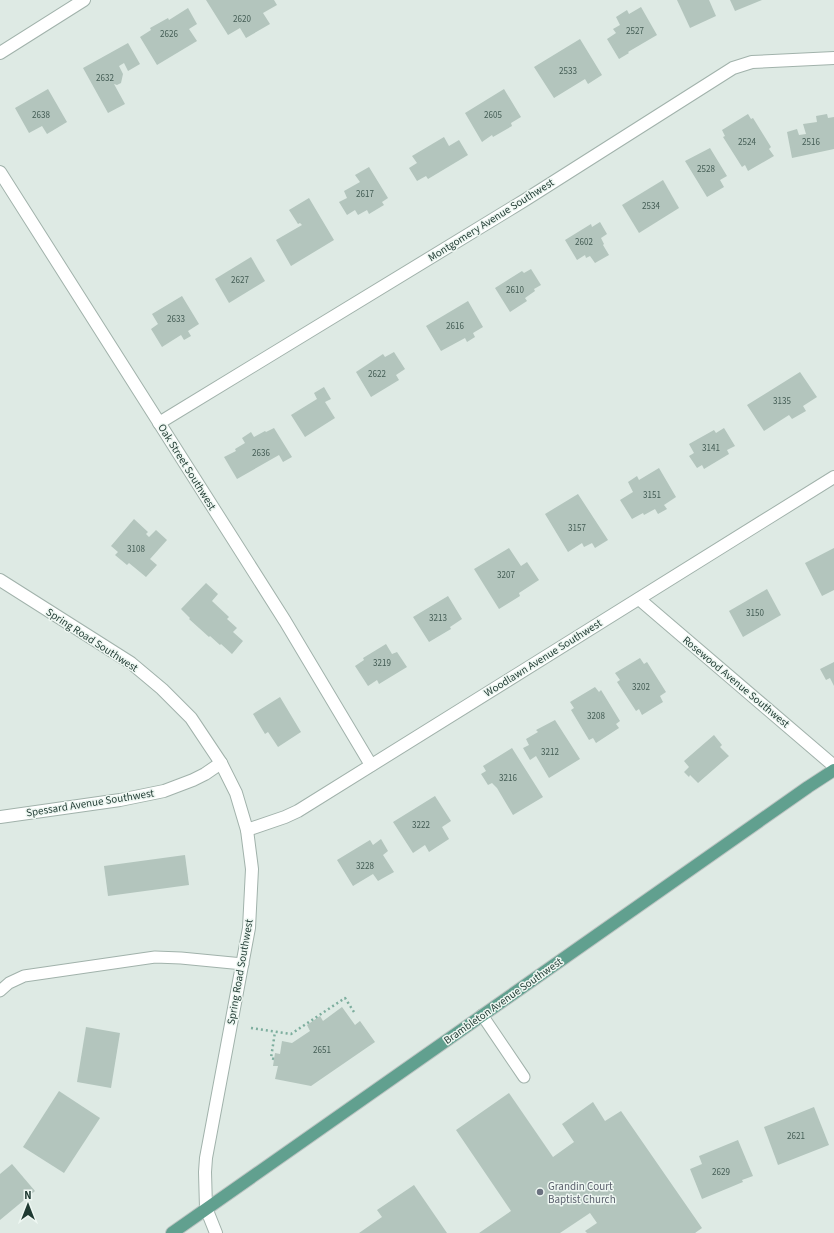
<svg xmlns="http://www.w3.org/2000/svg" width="834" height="1233" viewBox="0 0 834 1233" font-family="'Source Sans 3',sans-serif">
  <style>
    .building { fill: #b3c5bd }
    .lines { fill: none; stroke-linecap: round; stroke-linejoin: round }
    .lane-casing { stroke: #a1b2ab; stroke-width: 13 }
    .street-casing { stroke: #a1b2ab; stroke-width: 14 }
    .primary-casing { stroke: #bcc4c2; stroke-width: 14 }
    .path { stroke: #7dae9e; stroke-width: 2.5; stroke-dasharray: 2 3; stroke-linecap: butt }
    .lane { stroke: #fff; stroke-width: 11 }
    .street { stroke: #fff; stroke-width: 12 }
    .primary { stroke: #61a08f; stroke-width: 12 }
    .worship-dot { fill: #6b7280; stroke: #eef7f2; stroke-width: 1.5 }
    .labels { text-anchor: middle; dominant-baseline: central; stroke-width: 3; stroke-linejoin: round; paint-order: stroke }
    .number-label { font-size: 9px; fill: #445d55 }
    .street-label { font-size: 11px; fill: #1f3a32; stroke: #eef7f2 }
    .worship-label { font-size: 11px; fill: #5b616d; stroke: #eef7f2; text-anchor: start }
  </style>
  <rect width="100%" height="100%" fill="#deeae4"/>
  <g class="building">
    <polygon points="206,0 274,0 277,5 263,13 270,24 246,38 240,28 228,35"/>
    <polygon points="677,0 709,0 716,16 690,28"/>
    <polygon points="730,0 762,0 735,11"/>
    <polygon points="641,7 657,35 628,52 629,53 619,59 607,39 616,33 613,29 620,25 616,17 627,10 629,14"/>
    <polygon points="188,8 197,24 189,29 197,41 157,65 140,37 151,30 150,28 168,18 169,20"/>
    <polygon points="580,39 602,75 588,84 585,79 554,98 534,67"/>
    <polygon points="128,43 140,64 128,71 124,63 119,66 123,74 121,83 117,85 114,84 125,104 108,113 83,68"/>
    <polygon points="48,89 67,122 47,134 42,126 29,133 15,108"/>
    <polygon points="504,89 521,117 511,123 512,126 493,137 492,135 482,142 465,113"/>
    <polygon points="748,114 751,119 753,118 771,147 769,149 774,156 748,171 745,165 742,167 723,137 725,136 722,130"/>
    <polygon points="827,114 828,118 834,117 834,149 792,158 787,132 797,129 799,135 806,134 803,124 817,122 816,116"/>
    <polygon points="444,137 449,146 459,140 468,155 428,179 426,176 417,181 409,168 417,163 412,156"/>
    <polygon points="710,148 727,176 720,180 724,187 707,197 685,161"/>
    <polygon points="369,167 388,198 382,202 384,205 369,214 367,210 358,215 355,210 347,215 339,202 347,198 344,191 360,182 355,175"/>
    <polygon points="663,180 679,208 639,233 622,205"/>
    <polygon points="309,198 334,240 291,266 276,240 302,225 300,223 298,224 289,210"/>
    <polygon points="600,222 607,234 601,238 604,244 603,245 609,255 595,263 590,256 586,258 585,255 577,260 565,240 591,224 592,227"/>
    <polygon points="251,257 265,281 229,303 215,279"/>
    <polygon points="531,269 541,285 534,289 535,291 525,298 527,301 510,312 495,288 522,271 524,273"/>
    <polygon points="182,296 199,324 188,331 191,336 184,340 181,335 162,347 151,329 158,324 152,314"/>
    <polygon points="468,301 483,327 473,333 475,337 467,342 465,338 441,351 426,326"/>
    <polygon points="394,352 405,369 396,375 399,380 371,397 356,372 383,354 385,357"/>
    <polygon points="800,372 817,397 803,406 806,411 792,419 789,415 764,431 747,405"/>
    <polygon points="324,387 331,399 325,402 335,418 305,437 291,415 317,399 314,393"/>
    <polygon points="274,428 292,457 283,462 279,455 237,479 224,457 236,451 235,449 245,443 242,438 251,432 254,437 265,431 266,432"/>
    <polygon points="724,428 735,446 727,450 729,454 704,469 702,465 697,468 689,456 694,453 689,444 714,430 716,433"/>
    <polygon points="659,468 676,497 664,505 667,509 658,514 655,509 644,515 643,513 632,519 620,500 633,492 628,482 637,476 639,480"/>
    <polygon points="578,494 608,540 595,548 592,543 584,547 582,543 568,552 545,514"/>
    <polygon points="134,519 148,532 146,534 149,537 156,530 167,540 150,559 157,565 146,577 129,563 127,565 115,555 118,552 111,546"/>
    <polygon points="509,548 521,566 527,562 539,580 519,593 520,596 499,609 474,569"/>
    <polygon points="834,548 834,590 822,596 805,563"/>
    <polygon points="206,583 218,594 212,601 229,617 227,619 237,628 233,632 243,641 232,654 221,644 220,645 210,636 209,637 189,619 190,618 181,609"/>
    <polygon points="767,589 781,615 743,637 729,611"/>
    <polygon points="448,596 462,619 450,627 451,629 429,642 413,617"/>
    <polygon points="386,644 392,654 397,652 407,667 379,684 377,680 368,686 355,666 364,660 363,658"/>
    <polygon points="640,658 644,664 647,662 666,692 660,696 663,702 642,715 639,709 636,711 617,682 620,680 615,673"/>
    <polygon points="834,662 834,686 830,678 826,680 820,669"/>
    <polygon points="595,687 599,692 601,690 620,721 616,724 619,728 596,743 593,738 589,740 571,710 574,708 570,702"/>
    <polygon points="280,697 301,732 278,747 268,732 265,734 253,714"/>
    <polygon points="555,720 580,759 549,778 536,756 530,760 523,748 529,745 526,739 538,732 536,730"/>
    <polygon points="714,735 722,745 720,747 729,756 698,783 690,775 689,777 684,772 689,767 684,761"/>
    <polygon points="512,748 543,797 513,815 497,788 492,783 488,785 481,774 486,771 483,766"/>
    <polygon points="435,796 451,821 442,827 449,839 429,852 425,845 413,853 393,822"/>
    <polygon points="381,839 388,851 383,855 394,872 378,881 373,874 353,886 337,860 370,840 373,845"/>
    <polygon points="185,855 189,885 108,896 104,866"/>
    <polygon points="342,1007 355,1025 360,1021 375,1042 311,1086 275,1079 278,1066 273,1066 275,1053 280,1054 282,1041 292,1043 310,1031 307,1025 320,1016 323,1021"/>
    <polygon points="86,1027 120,1033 111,1088 77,1082"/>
    <polygon points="59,1091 100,1118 64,1173 23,1147"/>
    <polygon points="509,1093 553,1157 574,1142 562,1124 593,1102 605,1121 621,1111 702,1228 695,1233 587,1233 585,1231 597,1223 590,1213 560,1233 479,1233 511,1211 456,1130"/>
    <polygon points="814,1107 829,1145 778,1165 764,1127"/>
    <polygon points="738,1140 753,1176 742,1180 743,1182 702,1199 690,1169 702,1164 699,1156"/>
    <polygon points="12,1164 35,1191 0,1220 0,1174"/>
    <polygon points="414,1185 447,1233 359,1233 382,1217 377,1210"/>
  </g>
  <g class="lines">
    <defs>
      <g id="lane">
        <polyline points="0,991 9,983 24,976 155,957 181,958 243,964"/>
        <polyline points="482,1015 524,1077"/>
      </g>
      <g id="street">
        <polyline points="0,53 84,0"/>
        <polyline points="0,172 285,621 371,765"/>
        <polyline points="159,423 525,200 733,68 752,62 834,58"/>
        <polyline points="0,580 131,663 162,689 191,718 221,763 236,793 247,830 252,869 249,928 206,1158 205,1172 206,1208 216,1233"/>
        <polyline points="639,599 834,766"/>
        <polyline points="0,817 120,800 164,791 193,780 205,774 221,763"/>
        <polyline points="247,830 285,817 298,811 834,477"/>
      </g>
      <polyline id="primary" points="172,1233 808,787 834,770"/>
    </defs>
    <use href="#lane" class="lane-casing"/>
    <use href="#street" class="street-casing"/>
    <use href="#primary" class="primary-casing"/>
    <g class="path">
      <polyline points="251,1028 291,1034 345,998 354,1012"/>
      <polyline points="274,1059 271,1058 275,1032"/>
    </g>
    <use href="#lane" class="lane"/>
    <use href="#street" class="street"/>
    <use href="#primary" class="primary"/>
  </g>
  <circle class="worship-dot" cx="540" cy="1192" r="4"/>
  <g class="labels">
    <g class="number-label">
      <text x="242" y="19">2620</text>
      <text x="635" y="31">2527</text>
      <text x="169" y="34">2626</text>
      <text x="568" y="71">2533</text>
      <text x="105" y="78">2632</text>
      <text x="41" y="115">2638</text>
      <text x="493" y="115">2605</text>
      <text x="747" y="142">2524</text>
      <text x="811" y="142">2516</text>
      <text x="706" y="169">2528</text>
      <text x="365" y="194">2617</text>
      <text x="651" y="206">2534</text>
      <text x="584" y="242">2602</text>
      <text x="240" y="280">2627</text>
      <text x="515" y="290">2610</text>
      <text x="176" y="319">2633</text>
      <text x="455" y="326">2616</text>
      <text x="377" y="374">2622</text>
      <text x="782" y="401">3135</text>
      <text x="711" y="448">3141</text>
      <text x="261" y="453">2636</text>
      <text x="652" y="495">3151</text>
      <text x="577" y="528">3157</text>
      <text x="136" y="549">3108</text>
      <text x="506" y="575">3207</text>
      <text x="755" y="613">3150</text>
      <text x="438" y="618">3213</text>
      <text x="382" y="663">3219</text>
      <text x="641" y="687">3202</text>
      <text x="596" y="716">3208</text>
      <text x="550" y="752">3212</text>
      <text x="508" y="778">3216</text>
      <text x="421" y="825">3222</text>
      <text x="365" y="866">3228</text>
      <text x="322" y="1050">2651</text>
      <text x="796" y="1136">2621</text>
      <text x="721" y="1172">2629</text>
    </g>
    <g class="street-label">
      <text transform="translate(491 220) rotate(-32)">Montgomery Avenue Southwest</text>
      <text transform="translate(187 467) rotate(58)">Oak Street Southwest</text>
      <text transform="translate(92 640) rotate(33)">Spring Road Southwest</text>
      <text transform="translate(543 658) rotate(-32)">Woodlawn Avenue Southwest</text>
      <text transform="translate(736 682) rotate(40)">Rosewood Avenue Southwest</text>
      <text transform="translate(90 803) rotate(-9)">Spessard Avenue Southwest</text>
      <text transform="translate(240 972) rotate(-80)">Spring Road Southwest</text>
      <text transform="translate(503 1001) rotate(-35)">Brambleton Avenue Southwest</text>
    </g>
    <g class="worship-label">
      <text x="548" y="1186">Grandin Court<tspan x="548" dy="13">Baptist Church</tspan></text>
    </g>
  </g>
  <g transform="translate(28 1205)" stroke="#eef7f2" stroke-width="3" paint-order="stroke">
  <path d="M0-3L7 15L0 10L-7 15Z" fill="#1f3a32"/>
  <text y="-6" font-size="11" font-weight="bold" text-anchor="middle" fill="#1f3a32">N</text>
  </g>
</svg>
